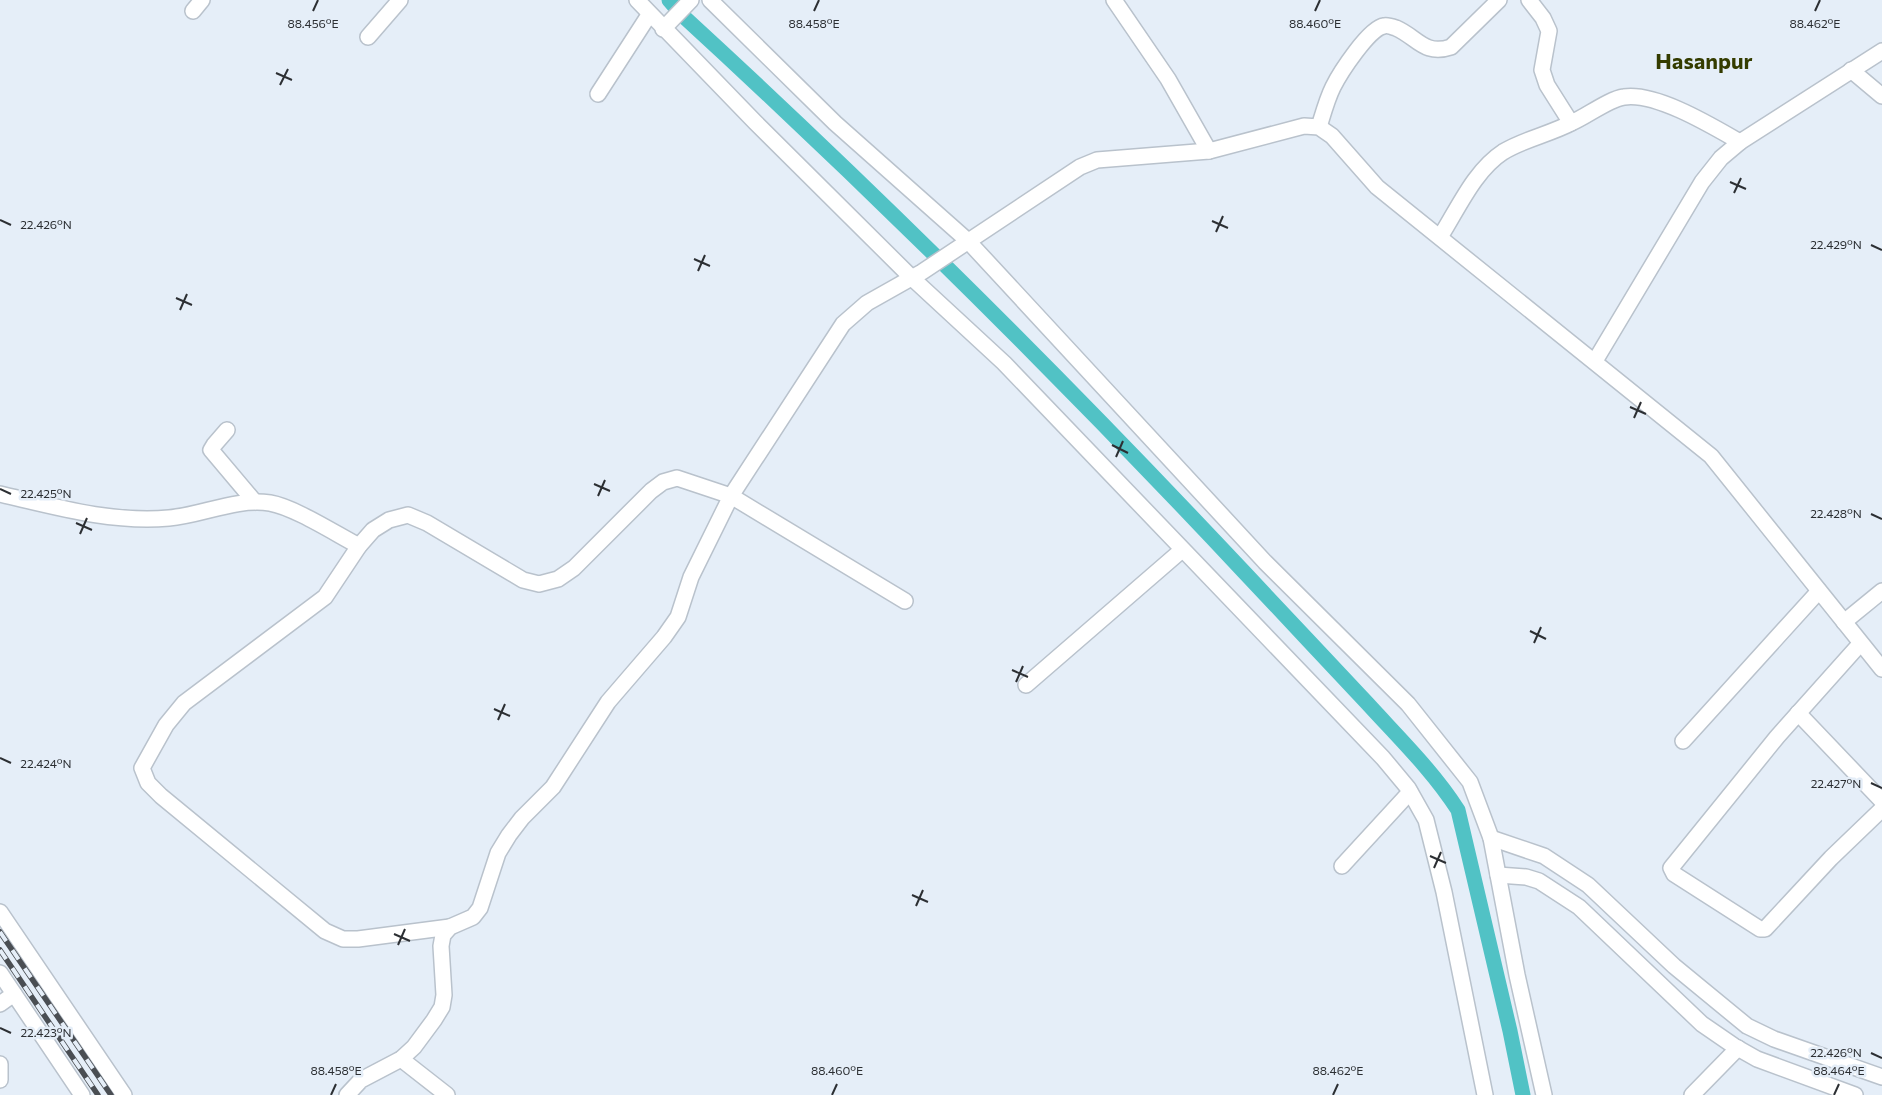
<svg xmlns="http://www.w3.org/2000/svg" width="1882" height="1095" viewBox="0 0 1882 1095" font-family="Commissioner,sans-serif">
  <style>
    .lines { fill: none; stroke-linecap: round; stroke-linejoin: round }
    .canal { stroke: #51c2c5; stroke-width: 15 }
    .minor-casing { stroke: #b9c2cc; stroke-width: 18 }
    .minor { stroke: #fff; stroke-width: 15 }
    .rail-casing { stroke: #4a4e53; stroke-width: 5.5 }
    .rail { stroke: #e5eef8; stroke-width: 4; stroke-dasharray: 11; stroke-linecap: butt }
    .ticks { fill: none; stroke: #2c2f33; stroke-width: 2 }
    .labels { text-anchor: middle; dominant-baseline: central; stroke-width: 5; stroke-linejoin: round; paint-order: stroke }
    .district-label { font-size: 22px; font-weight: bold; fill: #343c00; stroke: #e5eef8 }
    .ticks-label { font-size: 12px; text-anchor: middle; fill: #2c2f33; stroke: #e5eef8; stroke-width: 5; stroke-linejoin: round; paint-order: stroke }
  </style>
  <rect width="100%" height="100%" fill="#e5eef8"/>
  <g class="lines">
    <path class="canal" d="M 669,0 L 682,15 C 877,194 1064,380 1245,573 C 1286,617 1327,660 1368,704 C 1399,738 1433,771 1458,810 L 1510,1031 L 1523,1095"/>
    <defs>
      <g id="minor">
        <polyline points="637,0 755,122 912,278 1004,363 1383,758 1408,788 1426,820 1444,892 1485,1095"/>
        <polyline points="710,0 835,123 968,241 1265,562 1408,704 1470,782 1491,838 1517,975 1544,1095"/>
        <polyline points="1114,0 1168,79 1209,151"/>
        <polyline points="1529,0 1543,18 1549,31 1542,70 1547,85 1571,123"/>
        <polyline points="193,11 202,0"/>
        <polyline points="663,29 691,0"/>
        <polyline points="368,37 400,0"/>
        <polyline points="1851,70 1882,96"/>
        <polyline points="598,94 649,15"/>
        <path d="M 1319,127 C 1323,114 1327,99 1333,87 C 1340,73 1369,28 1384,26 C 1387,25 1393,27 1396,28 C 1417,37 1424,56 1451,47 L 1499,0"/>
        <path d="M 1440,237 C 1458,209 1474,171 1503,152 C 1524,139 1551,134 1573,122 C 1587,116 1609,99 1624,97 C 1656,92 1712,126 1740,142"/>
        <polyline points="1595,361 1702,182 1721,158 1740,142 1882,51"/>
        <polyline points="227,430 214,445 211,450 254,501"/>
        <path d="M 0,494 C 56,507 111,523 169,518 C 203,515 235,498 270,503 C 294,507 336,534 359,546"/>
        <polyline points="1844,622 1882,591"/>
        <polyline points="1860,644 1777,737 1671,868 1674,874 1760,929 1765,929 1831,858 1882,809"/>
        <polyline points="1026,685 1182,550"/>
        <polyline points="1798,713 1882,801"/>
        <polyline points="1683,741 1819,591"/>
        <polyline points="1491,838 1544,856 1588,885 1674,966 1747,1026 1774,1039 1882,1077"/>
        <polyline points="1342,866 1410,792"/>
        <polyline points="1498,875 1526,877 1539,881 1579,907 1702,1024 1734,1046 1757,1059 1855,1095"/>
        <polyline points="0,912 124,1095"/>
        <polyline points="450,927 358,939 343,939 325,931 161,796 148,783 142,768 166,725 184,703 325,597 359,546 373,530 389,520 408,515 427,523 523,580 539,584 558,579 574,568 651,491 663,482 677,478 731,496 905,601"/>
        <polyline points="0,973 82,1095"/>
        <polyline points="0,1004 14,994"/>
        <polyline points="401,1059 447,1095"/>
        <polyline points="0,1064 0,1080"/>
        <polyline points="347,1095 361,1080 401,1059 414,1047 434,1020 442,1007 444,995 441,946 443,935 450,927 473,917 480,908 498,853 509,835 522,818 553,787 608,702 664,637 678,617 691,577 731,496 843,324 867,303 922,272 1080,167 1097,160 1209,151 1304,126 1319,127 1332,136 1377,187 1711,456 1882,669"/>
        <polyline points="1692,1095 1738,1048"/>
      </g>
    </defs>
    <use href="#minor" class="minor-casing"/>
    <use href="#minor" class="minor"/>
    <defs>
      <g id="rail">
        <polyline points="0,932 111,1095"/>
        <polyline points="0,950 98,1095"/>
      </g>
    </defs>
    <use href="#rail" class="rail-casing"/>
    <use href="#rail" class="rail"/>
  </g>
  <path class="ticks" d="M 313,11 L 318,0M 814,11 L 819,0M 1315,11 L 1320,0M 1815,11 L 1820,0M 276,73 L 292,80M 280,85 L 288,69M 1730,182 L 1746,189M 1734,193 L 1741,178M 0,220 L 11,225M 1212,221 L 1228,228M 1216,232 L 1223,216M 1871,245 L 1882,250M 694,259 L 710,266M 698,271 L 705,255M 176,298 L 192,305M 180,310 L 187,294M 1630,407 L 1646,414M 1634,418 L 1641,402M 1112,445 L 1128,453M 1116,457 L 1123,441M 594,484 L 610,491M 0,489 L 11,494M 598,496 L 605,480M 1871,514 L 1882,519M 76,523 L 92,530M 80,534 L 87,518M 1530,631 L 1546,639M 1534,643 L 1541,627M 1012,670 L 1028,677M 1016,682 L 1023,666M 494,709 L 510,716M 498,720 L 505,704M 0,758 L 11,763M 1871,783 L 1882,788M 1430,856 L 1446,863M 1434,868 L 1441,852M 912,895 L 928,902M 916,906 L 923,890M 394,934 L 410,941M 398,945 L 405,929M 0,1028 L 11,1033M 1871,1053 L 1882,1058M 331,1095 L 336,1084M 832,1095 L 837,1084M 1333,1095 L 1338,1084M 1834,1095 L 1839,1084"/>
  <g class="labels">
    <g class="district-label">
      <text x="1704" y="60">Hasanpur</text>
    </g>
  </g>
  <g class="ticks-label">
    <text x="814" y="28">88.458°E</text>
    <text x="1315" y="28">88.460°E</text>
    <text x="1815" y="28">88.462°E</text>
    <text x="313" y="28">88.456°E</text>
    <text x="46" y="229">22.426°N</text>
    <text x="1836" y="249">22.429°N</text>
    <text x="46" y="498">22.425°N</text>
    <text x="1836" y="518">22.428°N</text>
    <text x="46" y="768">22.424°N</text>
    <text x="1836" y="788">22.427°N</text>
    <text x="46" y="1037">22.423°N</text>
    <text x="1836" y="1057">22.426°N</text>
    <text x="336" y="1075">88.458°E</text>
    <text x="837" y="1075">88.460°E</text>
    <text x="1338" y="1075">88.462°E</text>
    <text x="1839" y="1075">88.464°E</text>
  </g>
</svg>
